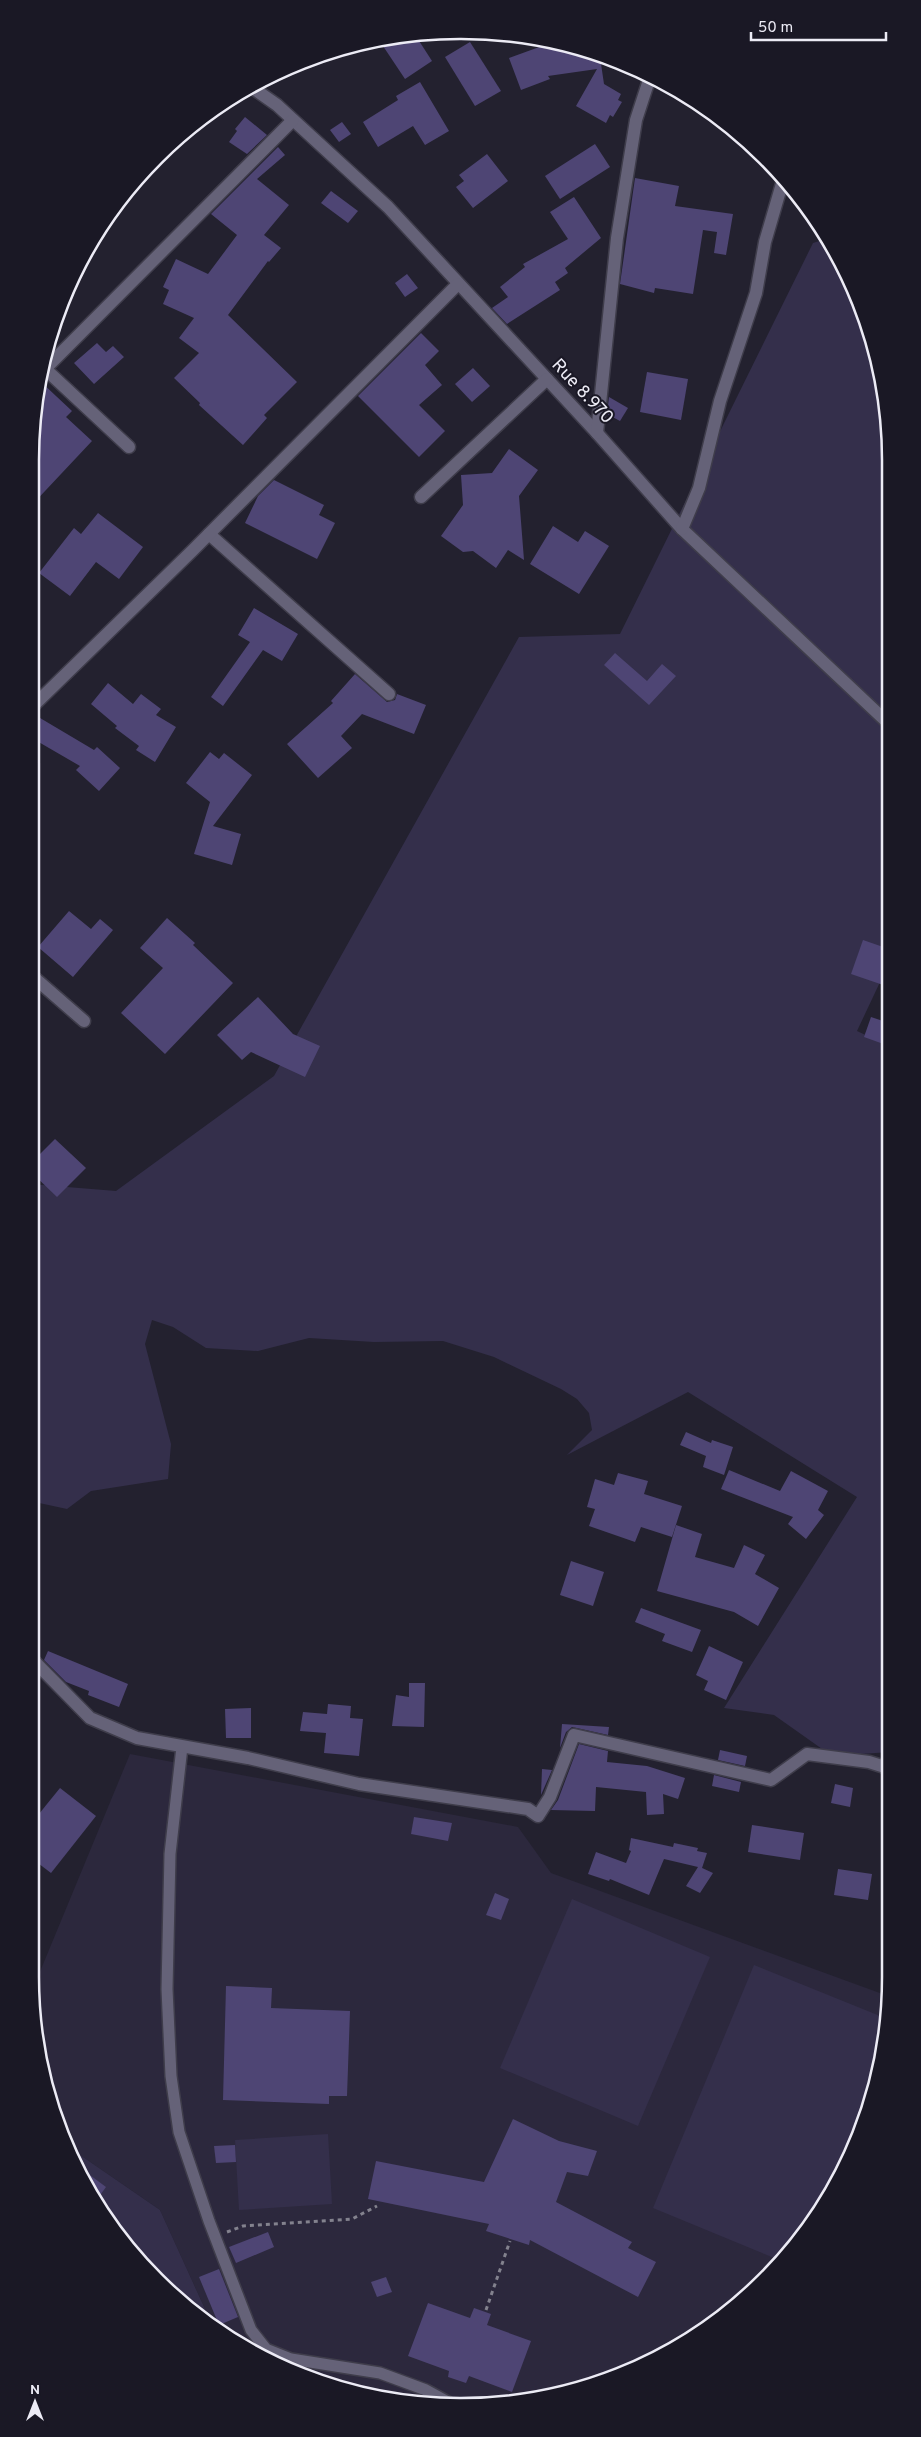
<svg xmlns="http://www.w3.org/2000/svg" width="921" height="2437" viewBox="0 0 921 2437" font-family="Overpass,sans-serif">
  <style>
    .built { fill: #2c283d }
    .green { fill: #342f4b }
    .building { fill: #4e4574 }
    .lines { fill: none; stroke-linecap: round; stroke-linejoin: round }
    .lane-casing { stroke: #3f3d4b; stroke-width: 14 }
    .street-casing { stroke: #3f3d4b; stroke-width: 15 }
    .path { stroke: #83828e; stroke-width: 3; stroke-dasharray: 4 4; stroke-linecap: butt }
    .lane { stroke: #656278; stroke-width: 11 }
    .street { stroke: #656278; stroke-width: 12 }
    .labels { text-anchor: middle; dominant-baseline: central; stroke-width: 4; stroke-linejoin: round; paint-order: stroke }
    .street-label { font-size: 18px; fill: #ecebf5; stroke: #1a1825 }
    .rim { fill: none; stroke: #ecebf5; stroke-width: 2.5 }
  </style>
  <rect width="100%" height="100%" fill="#23212f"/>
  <polygon class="built" points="130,1754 518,1827 551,1873 888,1996 876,2088 846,2167 802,2238 699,2335 626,2374 545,2399 404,2403 322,2384 246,2349 210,2320 160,2210 67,2146 53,2115 32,1991"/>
  <g class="green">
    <polygon points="826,239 847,270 887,404 889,963 857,1031 889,1046 890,1752 832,1756 774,1715 724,1708 857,1497 688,1392 567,1455 592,1430 589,1413 577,1399 561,1389 494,1357 443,1341 374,1342 309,1338 258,1351 206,1348 173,1327 152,1320 145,1344 171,1444 168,1479 91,1491 67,1509 30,1501 30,1453 38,1435 30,1424 30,1184 116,1191 274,1076 519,637 620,634 813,243"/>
    <polygon points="572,1899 710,1957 638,2126 500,2068"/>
    <polygon points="754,1965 885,2018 876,2088 839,2179 802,2238 779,2260 653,2208"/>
    <polygon points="328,2134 332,2204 239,2210 235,2140"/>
    <polygon points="67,2146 160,2210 210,2320 137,2260 88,2191"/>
  </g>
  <g class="building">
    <polygon points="414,33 432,61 405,79 379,40"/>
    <polygon points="540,39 572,45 600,57 604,84 621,94 618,100 622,102 613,117 610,115 606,123 576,106 597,69 548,76 550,79 521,90 509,58 542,46"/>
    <polygon points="470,42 501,91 475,106 445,57"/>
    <polygon points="420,82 449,131 425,145 413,126 378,147 363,122 398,100 396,96"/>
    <polygon points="245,117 267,135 247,154 229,142 237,131 235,129"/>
    <polygon points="342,122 351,134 339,142 330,130"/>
    <polygon points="595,144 610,167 560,199 545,176"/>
    <polygon points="278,147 285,155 257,179 289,205 264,235 281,248 269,262 268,261 228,315 297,382 264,415 267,418 243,445 199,405 200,403 174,378 199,353 179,338 194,318 163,304 169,290 163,287 176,259 208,274 237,235 211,214"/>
    <polygon points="487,154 508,181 473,208 456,187 464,181 459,175"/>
    <polygon points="635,178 679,186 675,206 733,214 726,255 714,253 717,232 703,230 693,294 655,288 654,293 620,284"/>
    <polygon points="331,191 358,211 348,223 321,203"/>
    <polygon points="574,197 601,238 565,268 568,273 555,282 560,290 507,324 492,308 508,297 500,287 525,267 523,264 568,239 550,212"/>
    <polygon points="407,274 418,288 405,297 395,283"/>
    <polygon points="421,333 439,351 425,365 442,385 419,405 445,431 419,457 358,396"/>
    <polygon points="97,343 106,352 113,346 124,357 94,384 74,363"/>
    <polygon points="473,368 490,386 472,402 455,384"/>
    <polygon points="647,372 688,379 681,420 640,412"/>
    <polygon points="40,381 72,411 66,417 92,441 30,507 30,460"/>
    <polygon points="609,397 628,408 620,421 607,414"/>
    <polygon points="509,449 538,470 519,496 524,560 508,550 496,568 473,551 463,552 441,536 463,505 461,475 492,473"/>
    <polygon points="274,480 324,505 319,515 335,523 317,559 245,523 258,496"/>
    <polygon points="98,513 143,547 119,579 96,562 70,596 39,573 74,528 81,534"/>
    <polygon points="553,526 578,542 585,531 609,546 579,594 530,564"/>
    <polygon points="254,608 298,634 282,661 263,650 223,706 211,697 250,642 238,635"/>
    <polygon points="615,653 647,681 662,664 676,676 649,705 604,665"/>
    <polygon points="355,674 387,702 395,700 397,694 426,705 414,734 362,714 341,736 352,748 318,778 287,744 333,703 331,701"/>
    <polygon points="108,683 133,704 141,694 161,709 156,715 176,727 155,762 136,750 139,746 115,728 117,726 91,704"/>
    <polygon points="35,715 94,750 97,747 120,768 99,791 76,770 80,766 30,737 30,717"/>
    <polygon points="210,752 219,759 224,753 252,775 213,826 241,834 232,865 194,854 210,802 186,783"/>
    <polygon points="69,911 91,929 100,919 113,930 73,977 38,947"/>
    <polygon points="167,918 195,943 193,945 233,983 165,1054 121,1013 163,968 140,948"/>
    <polygon points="863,940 889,949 889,987 851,974"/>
    <polygon points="258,997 293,1034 320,1046 305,1077 251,1052 242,1060 217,1035"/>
    <polygon points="871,1017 889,1023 889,1046 864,1037"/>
    <polygon points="55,1139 86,1168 57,1197 30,1171 30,1164"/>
    <polygon points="686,1432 711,1443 712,1440 733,1447 724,1475 703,1467 706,1456 680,1445"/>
    <polygon points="729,1470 780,1491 791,1471 828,1491 818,1510 824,1515 806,1539 788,1524 793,1517 721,1489"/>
    <polygon points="618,1473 648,1481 644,1494 682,1506 672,1537 641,1527 635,1542 589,1526 595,1509 587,1507 595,1479 614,1485"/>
    <polygon points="676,1525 702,1534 695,1557 734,1568 744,1545 765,1555 755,1574 779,1588 758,1626 734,1612 657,1591"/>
    <polygon points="571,1561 604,1572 593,1606 560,1595"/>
    <polygon points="641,1608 701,1630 692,1652 662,1641 665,1634 635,1622"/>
    <polygon points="709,1646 743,1662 726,1700 704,1690 708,1681 696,1675"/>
    <polygon points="48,1651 128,1684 119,1707 88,1695 89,1691 66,1682 44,1660"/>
    <polygon points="409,1683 425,1683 424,1727 392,1726 396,1695 409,1697"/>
    <polygon points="328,1704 351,1706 350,1718 363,1719 359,1756 324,1753 326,1733 300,1731 303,1712 327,1714"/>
    <polygon points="251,1708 251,1738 226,1738 225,1709"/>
    <polygon points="562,1724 609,1727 608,1735 572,1727 566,1732 560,1748"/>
    <polygon points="579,1744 608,1751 607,1762 647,1766 685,1778 678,1799 663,1794 664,1814 647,1815 646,1792 596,1787 595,1811 551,1810 558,1800"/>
    <polygon points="720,1750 747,1756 745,1766 718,1760"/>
    <polygon points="542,1769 552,1770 541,1795"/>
    <polygon points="714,1775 741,1782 739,1792 712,1786"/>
    <polygon points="835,1784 853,1788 850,1807 831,1803"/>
    <polygon points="60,1788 96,1816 51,1873 30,1857 30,1825"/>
    <polygon points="414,1817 452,1823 448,1841 411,1834"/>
    <polygon points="752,1825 804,1833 800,1860 748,1852"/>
    <polygon points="631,1838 673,1847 674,1843 698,1848 697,1851 707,1853 702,1868 700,1867 713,1873 700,1893 686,1886 698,1867 664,1859 649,1895 610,1879 609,1881 588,1874 596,1852 626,1863 631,1851 629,1850"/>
    <polygon points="838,1869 872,1874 868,1900 834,1895"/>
    <polygon points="495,1893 509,1899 501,1920 486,1915"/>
    <polygon points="226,1986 272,1988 271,2008 350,2011 347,2096 329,2096 329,2104 223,2100"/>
    <polygon points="513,2119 559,2141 597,2151 588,2176 567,2172 556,2202 632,2242 628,2248 656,2262 638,2297 530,2240 529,2245 486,2231 489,2224 368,2199 376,2161 484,2182"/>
    <polygon points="235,2145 236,2162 216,2163 214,2146"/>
    <polygon points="75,2164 106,2187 95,2202 88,2192"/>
    <polygon points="268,2232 274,2247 236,2263 229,2247"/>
    <polygon points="219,2269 238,2317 219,2325 199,2277"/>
    <polygon points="386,2277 392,2292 377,2297 371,2282"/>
    <polygon points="428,2303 470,2318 474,2308 491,2314 487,2325 531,2341 512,2392 469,2376 466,2383 448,2377 449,2371 408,2356"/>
  </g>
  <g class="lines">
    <defs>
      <polyline id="lane" points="182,1747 170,1854 167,1989 171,2076 179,2132 209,2221 251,2330 266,2349 291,2359 380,2373 426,2390 448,2402"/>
      <g id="street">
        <polyline points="250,86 277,105 388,207 597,433 682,529 888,723"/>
        <polyline points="42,366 129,447"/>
        <polyline points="42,372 293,120"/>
        <polyline points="597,433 617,238 636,120 649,80"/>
        <polyline points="421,497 547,379"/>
        <polyline points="682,529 699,488 720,401 756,293 765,242 784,177"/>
        <polyline points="209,534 389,694"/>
        <polyline points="30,709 192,551 458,284"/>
        <polyline points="30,974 84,1021"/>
        <polyline points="30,1657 90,1718 137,1738 248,1758 359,1784 528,1809 538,1816 550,1797 574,1735 771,1780 807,1754 869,1762 891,1769"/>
      </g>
    </defs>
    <use href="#lane" class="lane-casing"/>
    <use href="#street" class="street-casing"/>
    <g class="path">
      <polyline points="227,2232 243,2226 352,2219 377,2206"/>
      <polyline points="486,2310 510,2241"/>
    </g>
    <use href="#lane" class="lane"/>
    <use href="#street" class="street"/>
  </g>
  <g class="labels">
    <g class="street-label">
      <text transform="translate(582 392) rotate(47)">Rue 8.970</text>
    </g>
  </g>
  <path d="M0 0H921V2437H0ZM460 39H461A421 421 0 0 1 882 460V1977A421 421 0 0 1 461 2398H460A421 421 0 0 1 39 1977V460A421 421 0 0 1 460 39Z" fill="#1a1825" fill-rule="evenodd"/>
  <path class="rim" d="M460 39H461A421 421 0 0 1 882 460V1977A421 421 0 0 1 461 2398H460A421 421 0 0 1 39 1977V460A421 421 0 0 1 460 39Z"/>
  <g transform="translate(35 2402)" stroke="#1a1825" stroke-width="4" paint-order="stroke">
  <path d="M0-4L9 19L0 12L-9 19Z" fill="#ecebf5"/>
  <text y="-8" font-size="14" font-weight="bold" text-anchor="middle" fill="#ecebf5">N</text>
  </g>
  <path d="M751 32v8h135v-8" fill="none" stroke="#ecebf5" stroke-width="2.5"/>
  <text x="758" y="32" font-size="15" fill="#ecebf5" stroke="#1a1825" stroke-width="4" paint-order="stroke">50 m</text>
</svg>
